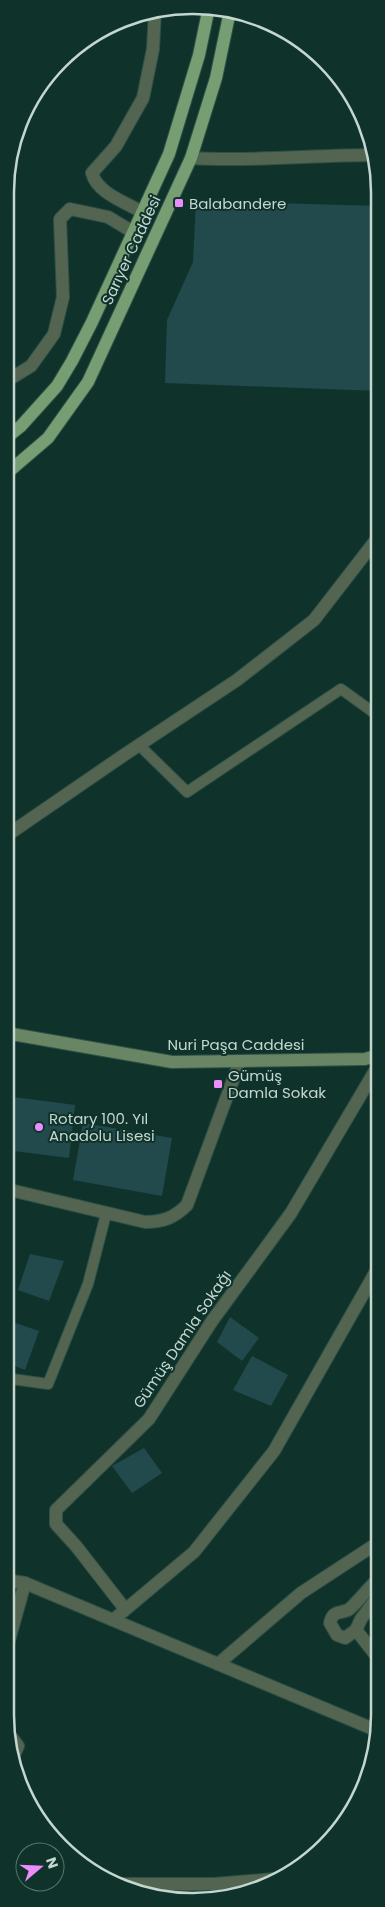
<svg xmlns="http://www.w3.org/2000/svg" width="385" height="1907" viewBox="0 0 385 1907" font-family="Poppins,sans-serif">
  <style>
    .building { fill: #224a4d }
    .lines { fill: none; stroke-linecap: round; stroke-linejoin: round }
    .lane-casing { stroke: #2f5148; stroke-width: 12 }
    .street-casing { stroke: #2f5148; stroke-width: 14 }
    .secondary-casing { stroke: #2f5148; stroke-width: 14 }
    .primary-casing { stroke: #2f5148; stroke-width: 14 }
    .lane { stroke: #536551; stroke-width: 10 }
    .street { stroke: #536551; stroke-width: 12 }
    .secondary { stroke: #688564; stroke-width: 12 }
    .primary { stroke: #779d73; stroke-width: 12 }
    .poi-dot { fill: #eb8dfb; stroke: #0f332a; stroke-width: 2 }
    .labels { text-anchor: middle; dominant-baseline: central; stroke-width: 4; stroke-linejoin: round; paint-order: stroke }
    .poi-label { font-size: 15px; fill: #c3d7d0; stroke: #0f332a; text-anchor: start }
    .street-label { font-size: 15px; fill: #c3d7d0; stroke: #0f332a }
    .rim { fill: none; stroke: #c3d7d0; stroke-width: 2.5 }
  </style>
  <rect width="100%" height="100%" fill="#0f332a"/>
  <g class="building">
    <polygon points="196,201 380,206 379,391 165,383 167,320 193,262"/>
    <polygon points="6,1096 75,1105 69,1158 6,1150"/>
    <polygon points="83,1123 172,1138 162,1196 73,1180"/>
    <polygon points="30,1254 64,1261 49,1301 18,1290"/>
    <polygon points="230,1317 259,1338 242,1361 217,1342"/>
    <polygon points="7,1320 39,1331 25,1370 5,1362 5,1325"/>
    <polygon points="252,1356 288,1375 271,1406 233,1390"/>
    <polygon points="144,1448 162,1473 132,1493 112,1466"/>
  </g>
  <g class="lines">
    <defs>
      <g id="lane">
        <polyline points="139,745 187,792 341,689 377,715 379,714"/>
        <polyline points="5,1378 48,1384 88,1284 106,1214"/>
      </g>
      <g id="street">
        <path d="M 191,158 C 252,162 313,155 374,155"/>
        <path d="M 142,212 C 125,202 97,193 92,173 L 116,146 L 143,98 L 153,49 L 155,11"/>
        <polyline points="13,377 31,366 54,334 63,297 60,219 70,209 108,217 133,232"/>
        <polyline points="6,836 124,755 237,680 314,620 379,536"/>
        <path d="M 6,1189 L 145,1222 C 163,1222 174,1218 187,1205 L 240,1061"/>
        <polyline points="5,1580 25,1583 113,1620 194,1552 274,1451 379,1266"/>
        <polyline points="125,1609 76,1546 56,1524 56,1510 149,1419 212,1321 291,1213 379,1064"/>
        <polyline points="113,1620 378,1731"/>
        <polyline points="356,1630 361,1619 379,1595"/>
        <polyline points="6,1651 25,1583"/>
        <path d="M 378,1658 L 356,1630 L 345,1638 L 337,1635 L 330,1623 C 333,1610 339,1614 348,1610 C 353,1607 368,1589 373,1584 L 377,1587 L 379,1585"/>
        <polyline points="218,1664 301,1593 379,1542"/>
        <polyline points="9,1734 18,1746 13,1757"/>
        <polyline points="116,1884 214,1884 275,1879"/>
      </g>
      <polyline id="secondary" points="6,1033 172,1062 365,1059 379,1055"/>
      <g id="primary">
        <polyline points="6,438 21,426 57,386 72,361 92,322 169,154 199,55 209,7"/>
        <polyline points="6,474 48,438 88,382 191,158 216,78 230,11"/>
      </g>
    </defs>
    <use href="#lane" class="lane-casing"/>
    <use href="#street" class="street-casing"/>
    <use href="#secondary" class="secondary-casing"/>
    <use href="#primary" class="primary-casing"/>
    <use href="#lane" class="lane"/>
    <use href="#street" class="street"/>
    <use href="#secondary" class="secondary"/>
    <use href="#primary" class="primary"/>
  </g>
  <g class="poi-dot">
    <rect x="174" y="198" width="10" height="10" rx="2.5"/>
    <rect x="213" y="1079" width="10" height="10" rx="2.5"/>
    <circle cx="39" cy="1127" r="5"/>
  </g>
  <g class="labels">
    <g class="poi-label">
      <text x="189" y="203">Balabandere</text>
      <text x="228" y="1075">Gümüş<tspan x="228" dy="17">Damla Sokak</tspan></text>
      <text x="49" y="1118">Rotary 100. Yıl<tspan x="49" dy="17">Anadolu Lisesi</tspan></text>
    </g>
    <g class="street-label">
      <text transform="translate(131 250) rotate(-65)">Sarıyer Caddesi</text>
      <text x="236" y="1044">Nuri Paşa Caddesi</text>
      <text transform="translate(182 1339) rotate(-56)">Gümüş Damla Sokağı</text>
    </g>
  </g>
  <path d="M0 0H385V1907H0ZM192 14H193A178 178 0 0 1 371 192V1715A178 178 0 0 1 193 1893H192A178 178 0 0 1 14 1715V192A178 178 0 0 1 192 14Z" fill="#0f332a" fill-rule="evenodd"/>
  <path class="rim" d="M192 14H193A178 178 0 0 1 371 192V1715A178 178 0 0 1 193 1893H192A178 178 0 0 1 14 1715V192A178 178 0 0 1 192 14Z"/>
  <g transform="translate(40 1867) rotate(71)"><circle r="24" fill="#0f332a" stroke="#57756c"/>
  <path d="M0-4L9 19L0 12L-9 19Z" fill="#eb8dfb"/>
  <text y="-8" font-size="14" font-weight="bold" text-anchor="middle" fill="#c3d7d0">N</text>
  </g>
</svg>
